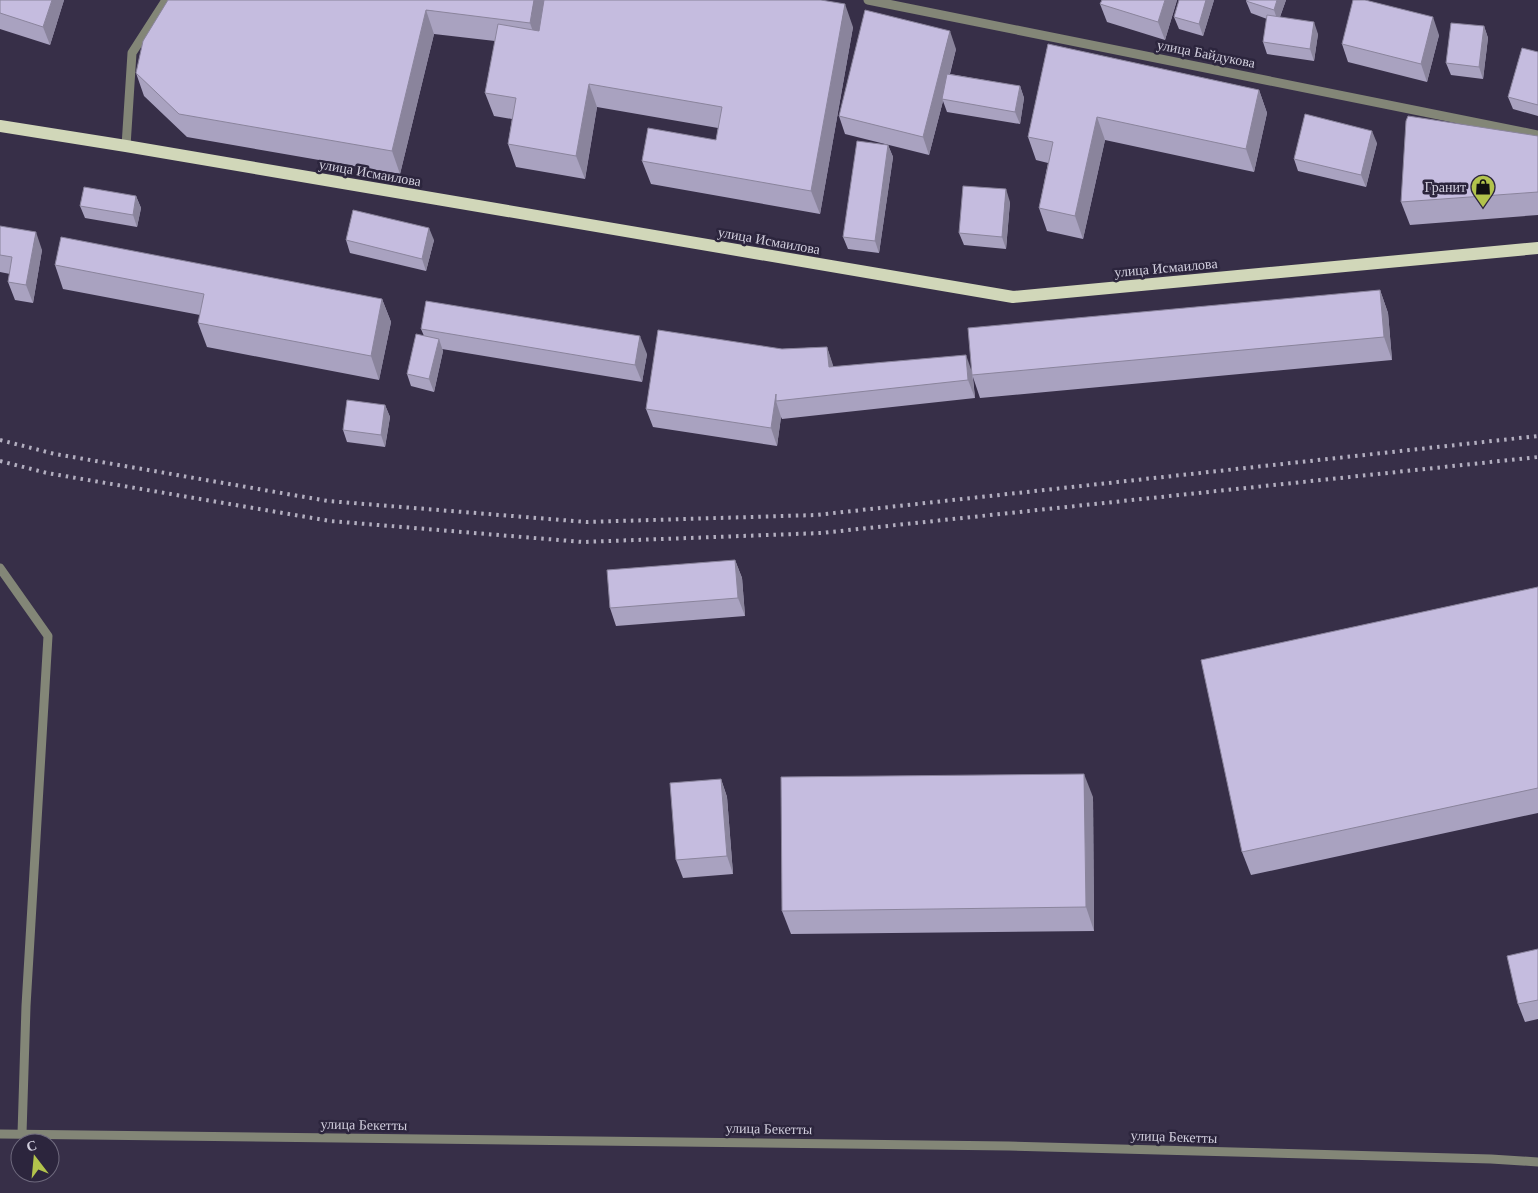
<svg xmlns="http://www.w3.org/2000/svg" width="1538" height="1193" viewBox="0 0 1538 1193" font-family="Georgia,serif">
  <style>
    .lines { fill: none; stroke-linecap: round; stroke-linejoin: round }
    .minor { stroke: #838677; stroke-width: 9 }
    .major { stroke: #d1d7b9; stroke-width: 12 }
    .rail { stroke: #b3afc0; stroke-width: 4; stroke-dasharray: 2.5 5; stroke-linecap: butt }
    .wall { fill: #a9a2c0 }
    .shaded-wall { fill: #8a849c }
    .building { fill: #c5bcdf; stroke: #8a849c }
    .labels { text-anchor: middle; dominant-baseline: central; stroke-width: 5; stroke-linejoin: round; paint-order: stroke }
    .street-label { font-size: 14px; fill: #d2cfde; stroke: #2c253d }
    .poi-label { font-size: 14px; fill: #d2cfde; stroke: #2c253d; text-anchor: end }
  </style>
  <rect width="100%" height="100%" fill="#372f48"/>
  <g class="lines">
    <g class="minor">
      <polyline points="868,0 1538,135"/>
      <polyline points="126,146 132,53 166,0"/>
      <polyline points="0,568 48,636 26,1006 22,1134"/>
      <polyline points="0,1134 1009,1146 1491,1159 1538,1162"/>
    </g>
    <polyline class="major" points="0,126 126,146 1013,297 1538,248"/>
    <g class="rail">
      <polyline points="0,440 55,454 328,501 586,522 816,515 1538,436"/>
      <polyline points="0,461 47,473 330,521 583,542 821,533 1538,457"/>
    </g>
  </g>
  <g class="wall">
    <polygon points="0,0 64,0 50,45 0,29"/>
    <polygon points="168,0 853,27 820,214 651,184 642,161 716,140 718,128 597,107 585,179 516,167 508,144 512,119 494,116 485,93 495,41 434,34 400,174 187,137 144,96 136,73"/>
    <polygon points="1102,0 1177,0 1165,40 1107,22 1100,4"/>
    <polygon points="1214,0 1203,36 1179,29 1174,17"/>
    <polygon points="1286,0 1280,17 1318,34 1314,61 1267,54 1263,42 1267,19 1251,13 1246,1"/>
    <polygon points="1484,26 1488,38 1483,79 1451,75 1446,63"/>
    <polygon points="1439,35 1427,82 1348,62 1342,44"/>
    <polygon points="1048,44 1259,90 1267,113 1254,172 1105,140 1083,239 1047,231 1039,208 1048,163 1036,160 1028,137"/>
    <polygon points="956,49 950,74 1020,86 1024,98 1020,124 947,112 943,101 929,155 845,134 839,116"/>
    <polygon points="1538,52 1538,116 1513,109 1508,97"/>
    <polygon points="1538,136 1538,215 1410,225 1401,202"/>
    <polygon points="1377,143 1366,187 1298,171 1294,159"/>
    <polygon points="888,145 893,157 879,253 848,249 843,237"/>
    <polygon points="136,196 141,208 137,227 85,218 80,206"/>
    <polygon points="1010,202 1006,249 964,245 959,233"/>
    <polygon points="0,226 42,250 33,303 15,300 8,282 10,274 0,272"/>
    <polygon points="346,240 434,240 426,271 350,253"/>
    <polygon points="55,265 382,299 391,322 379,380 207,347 198,323 200,315 63,289"/>
    <polygon points="1380,290 1388,313 1392,360 980,398 973,377 975,398 782,419 781,417 777,446 653,427 646,409 782,349 827,347 833,367 971,370"/>
    <polygon points="421,329 647,354 642,382 442,349 443,351 434,392 411,386 407,374 424,336"/>
    <polygon points="385,405 390,417 385,447 347,442 343,430"/>
    <polygon points="735,560 742,578 745,616 616,626 610,608"/>
    <polygon points="1538,587 1538,813 1251,875 1242,852"/>
    <polygon points="721,779 727,797 733,874 683,878 676,860"/>
    <polygon points="1093,797 1094,931 791,934 782,911"/>
    <polygon points="1538,949 1538,1019 1525,1022 1518,1004"/>
  </g>
  <g class="shaded-wall">
    <polygon points="52,0 64,0 50,45 43,27"/>
    <polygon points="534,0 547,0 538,46 530,23"/>
    <polygon points="1165,0 1177,0 1165,40 1158,22"/>
    <polygon points="1206,0 1214,0 1203,36 1199,24"/>
    <polygon points="1277,0 1286,0 1278,22 1274,10"/>
    <polygon points="845,4 853,27 820,214 811,191"/>
    <polygon points="426,10 434,34 400,174 392,151"/>
    <polygon points="1433,17 1439,35 1427,82 1421,64"/>
    <polygon points="1314,22 1318,34 1314,61 1310,49"/>
    <polygon points="1484,26 1488,38 1483,79 1479,67"/>
    <polygon points="950,31 956,49 943,100 942,99 943,101 929,155 923,137"/>
    <polygon points="589,84 597,107 585,179 576,156"/>
    <polygon points="1020,86 1024,98 1020,124 1015,112"/>
    <polygon points="1259,90 1267,113 1254,172 1246,149"/>
    <polygon points="1097,117 1105,140 1083,239 1075,216"/>
    <polygon points="1372,131 1377,143 1366,187 1361,175"/>
    <polygon points="888,145 893,157 879,253 875,241"/>
    <polygon points="1006,189 1010,202 1006,249 1002,237"/>
    <polygon points="136,196 141,208 137,227 133,215"/>
    <polygon points="429,228 434,240 426,271 422,259"/>
    <polygon points="36,232 42,250 33,303 26,285"/>
    <polygon points="1380,290 1388,313 1392,360 1384,337"/>
    <polygon points="382,299 391,322 379,380 371,356"/>
    <polygon points="640,336 647,354 642,382 635,365"/>
    <polygon points="439,339 443,351 434,392 429,379"/>
    <polygon points="827,347 833,365 835,385 829,367"/>
    <polygon points="966,355 972,372 975,398 968,380"/>
    <polygon points="776,394 776,401 781,417 777,446 771,428"/>
    <polygon points="385,405 390,417 385,447 381,435"/>
    <polygon points="735,560 742,578 745,616 738,598"/>
    <polygon points="1084,774 1093,797 1094,931 1086,907"/>
    <polygon points="721,779 727,797 733,874 727,856"/>
  </g>
  <g class="building">
    <polygon points="0,0 52,0 43,27 0,13"/>
    <polygon points="168,0 534,0 530,23 426,10 392,151 179,114 136,73 143,41"/>
    <polygon points="544,0 821,0 845,4 811,191 642,161 648,128 716,140 722,107 589,84 576,156 508,144 516,98 485,93 498,24 539,31"/>
    <polygon points="1102,0 1165,0 1158,22 1100,4"/>
    <polygon points="1179,0 1206,0 1199,24 1174,17"/>
    <polygon points="1247,0 1277,0 1274,10 1246,1"/>
    <polygon points="1353,0 1365,0 1433,17 1421,64 1342,44"/>
    <polygon points="865,10 950,31 923,137 839,116"/>
    <polygon points="1267,15 1314,22 1310,49 1263,42"/>
    <polygon points="1451,23 1484,26 1479,67 1446,63"/>
    <polygon points="1048,44 1259,90 1246,149 1097,117 1075,216 1039,208 1053,142 1028,137"/>
    <polygon points="1522,48 1538,52 1538,105 1508,97"/>
    <polygon points="947,74 1020,86 1015,112 942,99"/>
    <polygon points="1305,114 1372,131 1361,175 1294,159"/>
    <polygon points="1408,116 1538,136 1538,192 1401,202 1406,121"/>
    <polygon points="857,141 888,145 875,241 843,237"/>
    <polygon points="963,186 1006,189 1002,237 959,233"/>
    <polygon points="84,187 136,196 133,215 80,206"/>
    <polygon points="353,210 429,228 422,259 346,240"/>
    <polygon points="0,226 36,232 26,285 8,282 12,257 0,255"/>
    <polygon points="61,237 382,299 371,356 198,323 204,294 55,265"/>
    <polygon points="1380,290 1384,337 972,375 968,328"/>
    <polygon points="426,301 640,336 635,365 421,329"/>
    <polygon points="658,330 782,349 827,347 829,367 966,355 968,380 776,401 776,394 771,428 646,409"/>
    <polygon points="416,334 439,339 429,379 407,374"/>
    <polygon points="347,400 385,405 381,435 343,430"/>
    <polygon points="735,560 738,598 610,608 607,570"/>
    <polygon points="1538,587 1538,788 1242,852 1201,660"/>
    <polygon points="1084,774 1086,907 782,911 781,777"/>
    <polygon points="721,779 727,856 676,860 670,783"/>
    <polygon points="1538,949 1538,1000 1518,1004 1507,956"/>
  </g>
  <defs>
    <symbol id="shop-pin" viewBox="-11 -11 22 30"><path d="M0 17L-7.5 6A9.5 9.5 0 1 1 7.5 6Z" fill="#b2c34c" stroke="#2c253d"/><path d="M-5-2.5h2.3a2.7 3.5 0 0 1 5.4 0H5L5.5 6h-11ZM-1.5-2.5h3a1.5 2.3 0 0 0-3 0Z" fill="#111"/></symbol>
  </defs>
  <g fill-rule="evenodd">
    <use href="#shop-pin" x="1469" y="173" width="28" height="38"/>
  </g>
  <g class="labels">
    <g class="street-label">
      <text transform="translate(1206 54) rotate(11)">улица Байдукова</text>
      <text transform="translate(370 173) rotate(10)">улица Исмаилова</text>
      <text transform="translate(769 241) rotate(10)">улица Исмаилова</text>
      <text transform="translate(1166 268) rotate(-5)">улица Исмаилова</text>
      <text transform="translate(364 1125) rotate(1)">улица Бекетты</text>
      <text transform="translate(769 1129) rotate(1)">улица Бекетты</text>
      <text transform="translate(1174 1137) rotate(2)">улица Бекетты</text>
    </g>
    <g class="poi-label">
      <text x="1466" y="187">Гранит</text>
    </g>
  </g>
  <g transform="translate(35 1158) rotate(344)"><circle r="24" fill="#2c253d" stroke="#6e697d"/>
  <path d="M0-4L9 19L0 12L-9 19Z" fill="#b2c34c"/>
  <text y="-8" font-size="14" font-weight="bold" text-anchor="middle" fill="#d2cfde">С</text>
  </g>
</svg>
